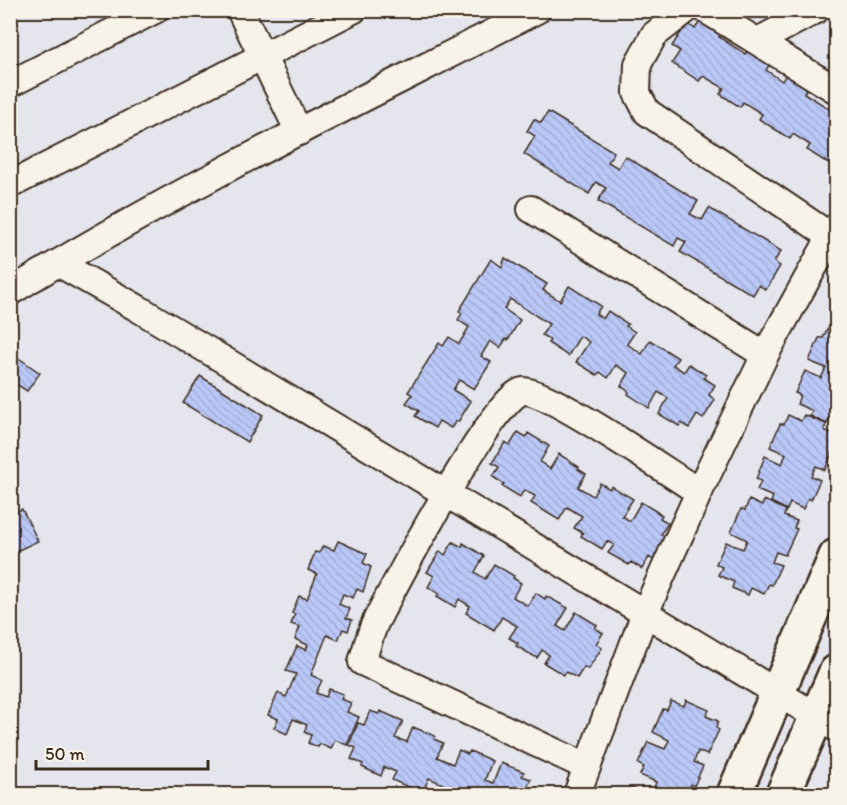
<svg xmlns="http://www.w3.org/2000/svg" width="847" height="805" viewBox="0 0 847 805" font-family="Itim,sans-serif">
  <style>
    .building { fill: url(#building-back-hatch); stroke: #3b2a1e; stroke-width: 1.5 }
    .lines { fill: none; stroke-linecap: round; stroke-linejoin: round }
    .street-casing { stroke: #3b2a1e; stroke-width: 30 }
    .secondary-casing { stroke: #3b2a1e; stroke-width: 38 }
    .street { stroke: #f7f3e8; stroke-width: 26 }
    .secondary { stroke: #f7f3e8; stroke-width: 33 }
  </style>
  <defs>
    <pattern id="building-back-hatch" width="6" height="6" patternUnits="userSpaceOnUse" patternTransform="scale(1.5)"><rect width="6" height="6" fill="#bac8f8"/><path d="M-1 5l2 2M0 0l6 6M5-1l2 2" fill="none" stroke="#a1acd4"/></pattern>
  </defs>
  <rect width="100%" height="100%" fill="#e5e6ed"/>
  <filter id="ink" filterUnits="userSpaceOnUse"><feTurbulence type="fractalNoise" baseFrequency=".0167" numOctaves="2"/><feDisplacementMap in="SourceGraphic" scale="12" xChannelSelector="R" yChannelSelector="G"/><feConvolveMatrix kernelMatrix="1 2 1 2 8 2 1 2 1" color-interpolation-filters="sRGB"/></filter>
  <g filter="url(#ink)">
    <g class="building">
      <polygon points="701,20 722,34 719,37 745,54 748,50 770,64 766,70 782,81 786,74 807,88 804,93 831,110 834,105 836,107 836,157 835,156 829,164 807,150 810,145 793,134 790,139 759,119 762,114 743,102 740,107 720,94 724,88 703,76 699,81 672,63 680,51 672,46 687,23 695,29"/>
      <polygon points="548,112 614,152 608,162 618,168 625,156 698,201 690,214 702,220 709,208 781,251 774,262 780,266 766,290 759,285 753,295 680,252 686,242 678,238 674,246 598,201 606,188 596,182 589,194 524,154 535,136 527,131 534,119 541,123"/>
      <polygon points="505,258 547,284 543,290 560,301 569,286 601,306 596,314 603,319 608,311 628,324 626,326 635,332 627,344 642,354 650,340 678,358 673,365 684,372 689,364 706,375 704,378 715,385 709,395 715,400 703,419 697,415 689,428 681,423 679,426 659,414 668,398 658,392 649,408 628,394 629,392 621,386 629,373 616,365 608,378 600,372 597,375 576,362 589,342 580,336 568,356 548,343 550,340 542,335 549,324 510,299 504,309 520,320 508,340 506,339 500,348 490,341 481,356 491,362 474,389 459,380 453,390 471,401 458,422 456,421 451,428 439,421 435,428 415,416 419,411 406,403 412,395 408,392 439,343 443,346 449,337 459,344 469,327 458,320 462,313 459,311 491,259 502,267"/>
      <polygon points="827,329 836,333 836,420 830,417 827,424 810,416 813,411 797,404 800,395 795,393 805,371 821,378 826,368 809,361 819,338 823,338"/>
      <polygon points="10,352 40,373 27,391 10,380"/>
      <polygon points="200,376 263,415 247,442 183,403"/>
      <polygon points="788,415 801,421 804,415 826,424 824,430 836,436 833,443 836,444 825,470 816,466 811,476 820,480 811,500 808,498 803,509 790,503 787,510 771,502 773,497 757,490 761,481 756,479 765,456 782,464 786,454 770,447 780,424 784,424"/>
      <polygon points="518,432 526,437 528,433 549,446 540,462 550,469 559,454 579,467 578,469 586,474 578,487 593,496 600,483 610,489 611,486 633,499 622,516 630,521 641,502 662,515 660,518 668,523 661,534 667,538 653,560 649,557 642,569 631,562 629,565 608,553 614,545 607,541 602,549 581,536 583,533 574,528 582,516 567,507 559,520 531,503 535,496 524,490 520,497 502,486 504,484 493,477 499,467 492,463 505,442 510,445"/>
      <polygon points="749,500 762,506 764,500 786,510 784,516 797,521 794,528 797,529 785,555 776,552 772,562 781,565 772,585 769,584 764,594 751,588 748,595 732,588 734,582 718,575 722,567 716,564 726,542 743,549 747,540 731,532 741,509 745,510"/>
      <polygon points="22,509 38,541 10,554 10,515"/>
      <polygon points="338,541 367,554 363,563 371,567 363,592 357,589 353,598 343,594 339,604 350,609 346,618 352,620 348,631 343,629 338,640 327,635 311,675 322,680 316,693 326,697 329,689 343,694 341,699 351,703 347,712 359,717 347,745 335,740 331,749 320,744 318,747 308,743 311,735 304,732 307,725 293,719 287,734 274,728 278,719 268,715 278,693 286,697 296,674 286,671 297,646 306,650 308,645 295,639 300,627 291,624 295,614 292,613 299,596 307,599 317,574 308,570 315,552 319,553 323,546 334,550"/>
      <polygon points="453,542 462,547 463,543 484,556 475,572 485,579 494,564 514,576 513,578 521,583 513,597 528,606 536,593 545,599 546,596 568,608 557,626 565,631 576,612 597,625 595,628 603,633 596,644 602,648 588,669 584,667 577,678 566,672 564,675 544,663 549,655 542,650 537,658 516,646 518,643 509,638 517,626 502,617 494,630 466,613 470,606 459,599 455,607 437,596 439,594 428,587 434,576 427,572 440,551 445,555"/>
      <polygon points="686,700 709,710 706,716 718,721 716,728 719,730 707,755 698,751 694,762 703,766 694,786 691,784 686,794 673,788 670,794 668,794 654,788 656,782 640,775 644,767 638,764 648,742 665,749 669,740 653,732 663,709 667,710 671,701 684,706"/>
      <polygon points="370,711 379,714 380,711 403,721 395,738 407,742 413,727 435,736 434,739 443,743 437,757 453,764 459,750 468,754 470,751 492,761 485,780 493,783 501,763 524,772 522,776 531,779 525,792 532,794 440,794 445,785 429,778 422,793 392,780 396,772 384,767 381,776 362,767 363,764 351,759 356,748 349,745 358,723 364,725"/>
      <polygon points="648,787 664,794 629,794 632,788 645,793"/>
    </g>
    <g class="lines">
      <defs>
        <g id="street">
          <polyline points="240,10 299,132"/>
          <polyline points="686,10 654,35 638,64 637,93 647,112 836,240"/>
          <polyline points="706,10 836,90"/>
          <polyline points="758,41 816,10"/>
          <polyline points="10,84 155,10"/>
          <polyline points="10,185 353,10"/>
          <polyline points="531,209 765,355"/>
          <polyline points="58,263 139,309 836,728"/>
          <path d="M 10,292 C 180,187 360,101 537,10"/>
          <path d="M 587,767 L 362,662 C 366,649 370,635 375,623 C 391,591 496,393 523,391 C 549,390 670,474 699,492"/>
          <polyline points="577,794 645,613 699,492 765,355 836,227"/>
        </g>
        <g id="secondary">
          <polyline points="734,794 836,556"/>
          <polyline points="783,794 836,672"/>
        </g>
      </defs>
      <use href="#street" class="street-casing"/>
      <use href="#secondary" class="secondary-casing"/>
      <use href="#street" class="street"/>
      <use href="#secondary" class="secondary"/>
    </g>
  </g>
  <rect width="847" height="805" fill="none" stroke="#f7f3e8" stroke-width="36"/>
  <rect x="18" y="18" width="811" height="769" fill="none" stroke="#3b2a1e" stroke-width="2" filter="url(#ink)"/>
  <path d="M36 760v9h172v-9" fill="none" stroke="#3b2a1e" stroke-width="3"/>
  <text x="45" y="760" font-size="18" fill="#3b2a1e" stroke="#f7f3e8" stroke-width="4.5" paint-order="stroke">50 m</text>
</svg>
